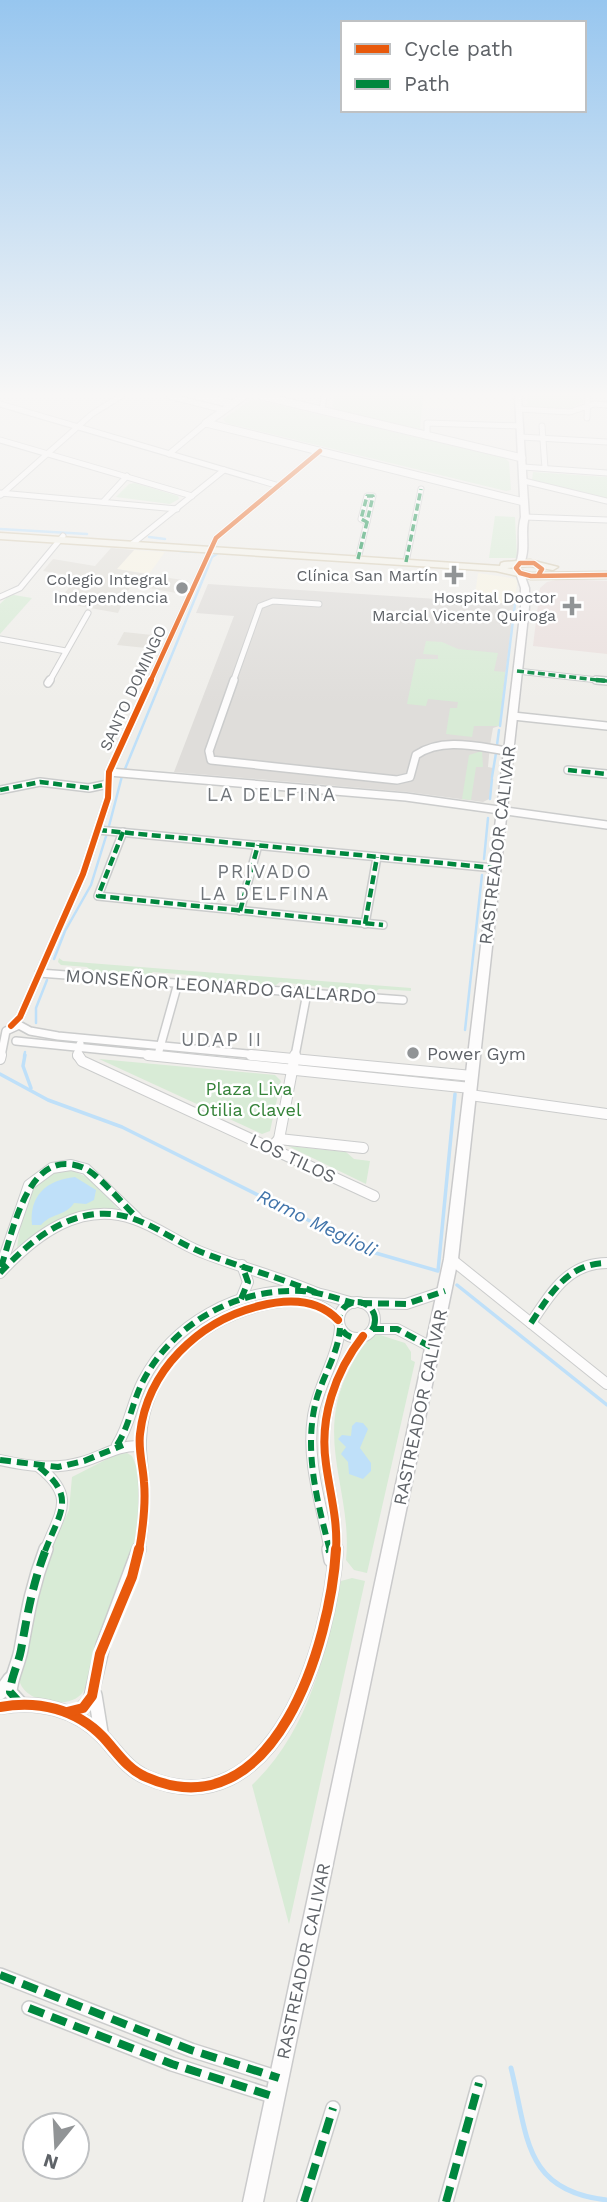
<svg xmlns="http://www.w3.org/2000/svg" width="607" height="2202" viewBox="0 0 607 2202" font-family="'Work Sans',sans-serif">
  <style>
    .commercial { fill: #f7f3e4 }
    .industrial { fill: #dfddda }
    .education { fill: #e2e0da }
    .medical { fill: #eae0de }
    .green { fill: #d8ebd6 }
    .water { fill: #bfe0f9 }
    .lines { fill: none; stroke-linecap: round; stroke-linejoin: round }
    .stream-far2 { stroke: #bfe0f9; stroke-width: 2.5 }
    .stream-far1 { stroke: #bfe0f9; stroke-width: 3.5 }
    .stream { stroke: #bfe0f9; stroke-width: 5 }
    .minor-far3-casing { stroke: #cbcccc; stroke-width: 7 }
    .minor-far2-casing { stroke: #cbcccc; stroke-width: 10 }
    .minor-far1-casing { stroke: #cbcccc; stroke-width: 12 }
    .minor-casing { stroke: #cbcccc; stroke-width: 16 }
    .tertiary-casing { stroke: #cbcccc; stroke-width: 9 }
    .secondary-casing { stroke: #cacacb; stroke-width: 3 }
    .primary-casing { stroke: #d7ceb8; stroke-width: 3 }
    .minor-far3 { stroke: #fdfcfc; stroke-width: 5 }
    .minor-far2 { stroke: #fdfcfc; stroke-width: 7 }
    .minor-far1 { stroke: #fdfcfc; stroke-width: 10 }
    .minor { stroke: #fdfcfc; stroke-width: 13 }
    .tertiary { stroke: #fdfcfc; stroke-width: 7 }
    .secondary { fill: #fdfcfc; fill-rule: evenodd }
    .primary { fill: #f4f2e9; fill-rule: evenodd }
    .quiet-far3 { stroke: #00873e; stroke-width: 3.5; stroke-dasharray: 7 3.5; stroke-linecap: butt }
    .quiet-far2 { stroke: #00873e; stroke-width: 4.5; stroke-dasharray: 9 4.5; stroke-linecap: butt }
    .quiet-far1 { stroke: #00873e; stroke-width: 6; stroke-dasharray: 11 6; stroke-linecap: butt }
    .quiet { stroke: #00873e; stroke-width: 8; stroke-dasharray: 16 8; stroke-linecap: butt }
    .cycleway-far3-casing { stroke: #fff; stroke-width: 7 }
    .cycleway-far2-casing { stroke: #fff; stroke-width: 10 }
    .cycleway-far1-casing { stroke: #fff; stroke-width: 12 }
    .cycleway-casing { stroke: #fff; stroke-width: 15 }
    .cycleway-far3 { stroke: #e8590c; stroke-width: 4.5 }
    .cycleway-far2 { stroke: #e8590c; stroke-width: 6 }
    .cycleway-far1 { stroke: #e8590c; stroke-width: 8 }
    .cycleway { stroke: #e8590c; stroke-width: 10 }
    .poi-dot { fill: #919496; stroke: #fff; stroke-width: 2.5 }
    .labels { text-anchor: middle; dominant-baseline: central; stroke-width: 5; stroke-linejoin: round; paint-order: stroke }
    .far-poi-label { font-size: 16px; fill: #5f6368; stroke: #fff; text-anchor: end }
    .far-street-label { font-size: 16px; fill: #5f6368; stroke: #fff }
    .street-label { font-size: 18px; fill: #5f6368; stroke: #fff }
    .poi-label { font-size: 18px; fill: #5f6368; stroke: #fff; text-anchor: start }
    .park-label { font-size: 18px; fill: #348238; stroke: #fff }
    .neighbourhood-label { font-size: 19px; letter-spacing: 2px; fill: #70757a; stroke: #fff }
    .water-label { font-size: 19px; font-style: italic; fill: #4174aa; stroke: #fff }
  </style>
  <rect width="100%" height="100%" fill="#efeeea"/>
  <g class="commercial">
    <polygon points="423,396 509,396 510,411 422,408"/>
    <polygon points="134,550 165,552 149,574 116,569"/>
    <polygon points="478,573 518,579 514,604 474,601"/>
  </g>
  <polygon class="industrial" points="208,584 514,604 499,726 493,728 490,745 488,767 493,768 489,799 483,802 408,792 174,772 234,616 196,613"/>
  <g class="education">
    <polygon points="111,548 134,550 117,569 188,581 182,594 131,585 118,613 57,602 78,577 43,571 53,559 95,566"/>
    <polygon points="124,632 152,635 162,636 156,649 117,645"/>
  </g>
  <polygon class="medical" points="560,579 607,581 607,654 533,646 540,588 547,582"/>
  <g class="green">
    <polygon points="333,396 423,396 420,429 335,411 332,409"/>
    <polygon points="527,396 580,396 583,402 569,409 532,407 527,405"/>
    <polygon points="252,399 505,458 509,462 511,490 506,491 226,423 223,419"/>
    <polygon points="533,472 607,477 607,499 532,481"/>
    <polygon points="135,483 178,496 179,499 170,504 116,497 129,484"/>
    <polygon points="495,516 515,517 517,558 489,558"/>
    <polygon points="14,595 32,598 0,634 0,604 8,596"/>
    <polygon points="426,641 442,642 458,649 498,653 494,671 505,672 499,726 474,726 472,737 446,734 450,708 457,708 458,702 428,699 426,706 407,704 416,659 438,659 438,655 423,654"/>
    <polygon points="482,751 483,767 476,767 471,800 462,799 469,755"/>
    <polygon points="59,958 63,961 411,988 411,991 379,989 373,993 280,982 276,985 206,980 202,976 153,972 148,976 91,972 87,967 61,965 58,962"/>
    <polygon points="99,1059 275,1075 281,1081 270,1131 262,1134"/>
    <polygon points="288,1146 346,1152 354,1159 370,1161 366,1184"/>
    <path d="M 69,1169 L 89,1178 L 119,1210 L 84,1211 L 62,1218 L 17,1247 C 24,1208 26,1177 69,1169 Z"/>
    <path d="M 377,1334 L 405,1343 L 411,1352 L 411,1360 L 415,1362 L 367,1573 L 354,1570 L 346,1560 C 353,1491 313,1438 350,1368 C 357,1355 364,1341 377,1334 Z"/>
    <path d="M 127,1453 L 132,1456 C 160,1513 114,1596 94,1651 C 89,1664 90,1681 83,1692 C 69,1712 21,1702 19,1678 L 51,1549 L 69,1510 L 72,1477 L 117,1454 Z"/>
    <path d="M 352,1578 L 365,1581 L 289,1924 L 252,1785 C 309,1731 325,1655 341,1581 Z"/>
  </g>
  <g class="water">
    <path d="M 75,1177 L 96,1190 L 94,1200 L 86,1204 L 74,1203 C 66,1216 51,1213 41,1225 L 32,1225 C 29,1195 47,1180 75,1177 Z"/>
    <polygon points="356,1422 363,1423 368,1429 360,1448 371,1463 371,1471 363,1479 349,1474 348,1462 341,1454 346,1447 338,1439 342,1435 351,1436 352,1426"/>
  </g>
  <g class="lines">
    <g class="stream-far2">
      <polyline points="0,529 87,534"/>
      <polyline points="149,537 165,539"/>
      <polyline points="180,551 196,552"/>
      <polyline points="500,726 515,604"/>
      <polyline points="497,745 499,730"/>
      <polyline points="125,769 212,557 217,554"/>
      <polyline points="492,777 496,753"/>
      <polyline points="490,799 492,779"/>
      <polyline points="109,826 122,776"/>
      <polyline points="484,859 488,818"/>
      <polyline points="54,959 65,931 91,885 107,833"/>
      <polyline points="36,1023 36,1008 47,980"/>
      <polyline points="465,1030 482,875"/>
      <polyline points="24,1056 25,1052"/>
    </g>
    <g class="stream-far1">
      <polyline points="25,1055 23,1066 31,1088"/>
      <polyline points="0,1074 48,1100 122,1127 372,1252 438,1271 455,1094"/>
      <polyline points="457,1285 607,1405"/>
    </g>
    <path class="stream" d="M 511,2068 C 528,2136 523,2191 607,2200"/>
    <defs>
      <g id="minor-far3">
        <polyline points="169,396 224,410"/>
        <polyline points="0,404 279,486"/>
        <polyline points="519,409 570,412 594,404 607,405"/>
        <polyline points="322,411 324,396"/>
        <polyline points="587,418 588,396"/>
        <polyline points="542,426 545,468"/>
        <polyline points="427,436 427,423 520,426"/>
        <polyline points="521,437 607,442"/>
        <polyline points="0,440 192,496"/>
        <polyline points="169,454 206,423"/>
        <polyline points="523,467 607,473"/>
        <polyline points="524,481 607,501"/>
        <polyline points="0,493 177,509"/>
        <polyline points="1,495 92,414 121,396"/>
        <polygon points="367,496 373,496 367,522 361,519"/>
        <polyline points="103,502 127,476"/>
        <polyline points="525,517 607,520"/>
        <polyline points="132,544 224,470"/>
        <polyline points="358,559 367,522"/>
        <polyline points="406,562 421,489"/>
        <polyline points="0,597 20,588 63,536"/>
        <polyline points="0,639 66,651"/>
        <polyline points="517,671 607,681"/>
        <polyline points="49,682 88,613"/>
        <polyline points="150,682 216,538 320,451"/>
        <polyline points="233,682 260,606 273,601 319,604"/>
      </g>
      <g id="minor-far2">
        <path d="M 234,680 L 209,751 L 211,760 L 397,780 L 410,777 L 416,755 C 443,737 478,747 508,751"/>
        <polyline points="596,680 607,681"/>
        <polyline points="48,683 50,680"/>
        <polyline points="513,716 607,726"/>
        <polyline points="568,770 607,774"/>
        <polyline points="109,772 406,797 607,825"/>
        <polyline points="0,790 40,782 89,788 108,784"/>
        <polyline points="98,830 494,868"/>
        <polyline points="123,832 98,896 383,925"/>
        <polyline points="240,911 258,845"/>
        <polyline points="365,924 377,857"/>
        <polyline points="39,973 403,1000"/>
        <polyline points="11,1026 20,1017 83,874 108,798 109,772 151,680"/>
        <polyline points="16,1041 165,1056"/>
        <polyline points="159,1051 178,983"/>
        <polyline points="1,1056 6,1031 19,1025 30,1031 58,1036 269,1056"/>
        <polyline points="77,1056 80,1044"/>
        <polyline points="295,1056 307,993"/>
      </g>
      <g id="minor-far1">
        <polyline points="78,1055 82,1061 374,1196"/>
        <polyline points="148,1055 471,1088"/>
        <polyline points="251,1055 472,1076"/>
        <polyline points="0,1059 1,1055"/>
        <polyline points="470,1095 607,1114"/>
        <polyline points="279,1139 363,1148"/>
        <polyline points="271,1148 279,1139 295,1055"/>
        <polyline points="451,1259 607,1384"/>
        <polyline points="0,1269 29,1185 52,1168 71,1165 86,1169 137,1218"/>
        <path d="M 0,1273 C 35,1235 81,1200 134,1219 C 158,1227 178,1243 201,1252 C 239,1267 279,1277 317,1293"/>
        <polyline points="241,1299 248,1282 242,1265"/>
        <circle cx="357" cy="1320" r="18"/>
        <polyline points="362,1303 406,1304 445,1291"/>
        <path d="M 531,1323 C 551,1293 568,1263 607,1263"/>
        <polyline points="373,1329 397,1329 433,1348"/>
        <path d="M 117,1445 C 130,1425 132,1402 143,1381 C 173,1323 237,1288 302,1291 C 320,1292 337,1299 354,1303"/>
        <path d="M 0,1460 C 27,1466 55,1470 82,1462 C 103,1456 117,1445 140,1446"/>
        <path d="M 39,1467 C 77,1497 60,1512 45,1551"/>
        <path d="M 139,1551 C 143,1530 145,1509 144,1487 C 144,1471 140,1456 141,1440 C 143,1371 200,1319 264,1305 C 291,1299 319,1298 338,1320"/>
        <path d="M 330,1551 C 322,1506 306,1462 313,1416 C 318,1385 337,1360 340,1328"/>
        <path d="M 336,1551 C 338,1520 330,1494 326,1464 C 319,1418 335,1372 363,1336"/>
      </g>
      <g id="minor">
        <polyline points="329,1549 331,1560"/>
        <polyline points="0,1693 10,1679"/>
        <polyline points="95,1695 101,1732"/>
        <path d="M 20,1703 L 10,1692 C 11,1677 18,1665 21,1650 C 28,1611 32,1586 46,1549"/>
        <path d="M 0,1707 C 38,1700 76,1709 103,1737 C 117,1752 127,1769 146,1777 C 275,1834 331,1641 336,1549"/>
        <polyline points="69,1712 79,1711 90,1701 103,1645 139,1549"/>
        <polyline points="0,1975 191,2050 279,2078"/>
        <polyline points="29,2008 172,2064 275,2097"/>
        <polyline points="304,2202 333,2108"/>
        <polyline points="446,2202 479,2083"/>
      </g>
      <g id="tertiary">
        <polyline points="198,396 232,404"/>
        <polyline points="262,396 522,458"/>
        <polyline points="206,423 524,502"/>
        <polyline points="206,423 244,396"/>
      </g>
      <g id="secondary">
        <path d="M 515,396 L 521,396 L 529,517 C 524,532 531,548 524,563 L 520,565 L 516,563 C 522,548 516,532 521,517 Z"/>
        <polygon points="517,571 523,571 529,588 529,607 458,1259 263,2202 243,2202 444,1259 521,607 521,588 516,573"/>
      </g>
      <polygon id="primary" points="0,533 500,566 501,563 504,562 530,560 558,567 553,570 530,566 507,568 531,573 607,572 607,578 531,579 496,571 0,539"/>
    </defs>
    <use href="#minor-far3" class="minor-far3-casing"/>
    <use href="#minor-far2" class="minor-far2-casing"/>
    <use href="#minor-far1" class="minor-far1-casing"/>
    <use href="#minor" class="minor-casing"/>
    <use href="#tertiary" class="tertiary-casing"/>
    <use href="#secondary" class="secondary-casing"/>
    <use href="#primary" class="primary-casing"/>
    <use href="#minor-far3" class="minor-far3"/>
    <use href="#minor-far2" class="minor-far2"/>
    <use href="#minor-far1" class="minor-far1"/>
    <use href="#minor" class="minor"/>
    <use href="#tertiary" class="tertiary"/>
    <use href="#secondary" class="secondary"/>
    <use href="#primary" class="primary"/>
    <g class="quiet-far3">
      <polygon points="367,496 373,496 367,522 361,519"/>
      <polyline points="358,559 367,522"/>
      <polyline points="406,562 421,489"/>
      <polyline points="517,671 607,681"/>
    </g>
    <g class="quiet-far2">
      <polyline points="596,680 607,681"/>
      <polyline points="568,770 607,774"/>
      <polyline points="0,790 40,782 89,788 108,784"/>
      <polyline points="98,830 494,868"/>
      <polyline points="123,832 98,896 383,925"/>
      <polyline points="240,911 258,845"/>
      <polyline points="365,924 377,857"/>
    </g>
    <g class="quiet-far1">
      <path d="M 1,1267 C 13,1232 28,1144 84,1168 C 99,1175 123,1204 136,1217"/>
      <path d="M 0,1273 C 35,1235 81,1200 134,1219 C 158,1227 178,1243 201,1252 C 239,1267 279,1277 317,1293"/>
      <polyline points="241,1299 248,1282 242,1265"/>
      <circle cx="357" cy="1320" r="18"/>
      <polyline points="361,1303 406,1304 445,1291"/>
      <path d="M 531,1323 C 551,1293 568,1263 607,1263"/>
      <polyline points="373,1329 397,1329 433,1348"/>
      <path d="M 117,1445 C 130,1425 132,1402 143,1381 C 173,1323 237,1288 302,1291 C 320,1292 337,1299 354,1303"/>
      <polyline points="0,1460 58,1467 84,1461 123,1445"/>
      <path d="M 39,1467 C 77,1497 60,1512 45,1551"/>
      <path d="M 330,1551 C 318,1504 304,1454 315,1405 C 321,1378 338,1356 340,1328"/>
    </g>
    <g class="quiet">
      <polyline points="329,1549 330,1552"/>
      <path d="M 20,1703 L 10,1692 C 11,1677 18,1665 21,1650 C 28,1611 32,1586 46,1549"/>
      <polyline points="0,1975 191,2050 279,2078"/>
      <polyline points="29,2008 172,2064 275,2097"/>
      <polyline points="304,2202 333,2108"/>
      <polyline points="446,2202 479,2083"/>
    </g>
    <defs>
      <g id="cycleway-far3">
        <polyline points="539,574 542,569 534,563 520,563 516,568 520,573 531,576 607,575"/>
        <polyline points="150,682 216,538 320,451"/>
      </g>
      <polyline id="cycleway-far2" points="11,1026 20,1017 83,874 108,798 109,772 151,680"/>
      <g id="cycleway-far1">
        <path d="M 139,1551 C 143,1528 146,1505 144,1482 C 143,1466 138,1450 140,1434 C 147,1371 198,1321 259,1306 C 286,1299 317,1298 338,1320"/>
        <path d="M 336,1551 C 338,1520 330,1494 326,1464 C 319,1418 335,1372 363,1336"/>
      </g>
      <g id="cycleway">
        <path d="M 0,1707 C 38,1700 76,1709 103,1737 C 117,1752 127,1769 146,1777 C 275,1834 331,1641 336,1549"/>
        <polyline points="67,1712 83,1708 92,1696 100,1654 132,1577 139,1549"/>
      </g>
    </defs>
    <use href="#cycleway-far3" class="cycleway-far3-casing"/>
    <use href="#cycleway-far2" class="cycleway-far2-casing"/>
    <use href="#cycleway-far1" class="cycleway-far1-casing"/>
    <use href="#cycleway" class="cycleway-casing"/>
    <use href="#cycleway-far3" class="cycleway-far3"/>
    <use href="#cycleway-far2" class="cycleway-far2"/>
    <use href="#cycleway-far1" class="cycleway-far1"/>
    <use href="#cycleway" class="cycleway"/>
  </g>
  <linearGradient id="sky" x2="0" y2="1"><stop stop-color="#97c6ef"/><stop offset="0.56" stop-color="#f8f7f6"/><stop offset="1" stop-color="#f8f7f6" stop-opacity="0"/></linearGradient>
  <rect width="607" height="705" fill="url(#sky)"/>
  <g class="poi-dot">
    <path d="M450.5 564.5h7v7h7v7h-7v7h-7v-7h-7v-7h7z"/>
    <circle cx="182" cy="588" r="7"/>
    <path d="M568.5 595.5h7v7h7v7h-7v7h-7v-7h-7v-7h7z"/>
    <circle cx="413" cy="1053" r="7"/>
  </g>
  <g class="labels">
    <g class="far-poi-label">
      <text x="438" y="575">Clínica San Martín</text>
      <text x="168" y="579">Colegio Integral<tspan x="168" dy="18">Independencia</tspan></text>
      <text x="556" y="597">Hospital Doctor<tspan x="556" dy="18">Marcial Vicente Quiroga</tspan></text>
    </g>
    <g class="far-street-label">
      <text transform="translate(133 688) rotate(-65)">SANTO DOMINGO</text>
    </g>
    <g class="street-label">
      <text transform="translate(497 845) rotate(-83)">RASTREADOR CALIVAR</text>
      <text transform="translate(221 986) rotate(4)">MONSEÑOR LEONARDO GALLARDO</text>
      <text transform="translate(293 1158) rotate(25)">LOS TILOS</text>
      <text transform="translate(420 1407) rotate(-78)">RASTREADOR CALIVAR</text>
      <text transform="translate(303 1961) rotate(-78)">RASTREADOR CALIVAR</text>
    </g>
    <g class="poi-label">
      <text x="427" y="1053">Power Gym</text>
    </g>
    <g class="park-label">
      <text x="249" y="1088">Plaza Liva<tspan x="249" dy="21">Otilia Clavel</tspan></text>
    </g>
    <g class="neighbourhood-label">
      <text x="272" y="794">LA DELFINA</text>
      <text x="265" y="871">PRIVADO<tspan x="265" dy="22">LA DELFINA</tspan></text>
      <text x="222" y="1039">UDAP II</text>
    </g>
    <g class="water-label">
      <text transform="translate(317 1223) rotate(26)">Ramo Meglioli</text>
    </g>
  </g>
  <rect x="341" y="21" width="245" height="91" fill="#ffffff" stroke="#bfc1c3" stroke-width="2"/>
  <rect x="355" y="44" width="35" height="10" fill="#e8590c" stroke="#bfc1c3" stroke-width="2"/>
  <text x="404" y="56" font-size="21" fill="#5f6368">Cycle path</text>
  <rect x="355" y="79" width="35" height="10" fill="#00873e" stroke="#bfc1c3" stroke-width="2"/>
  <text x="404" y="91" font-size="21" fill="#5f6368">Path</text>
  <g transform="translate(56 2146) rotate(198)"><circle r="33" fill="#ffffff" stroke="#bfc1c3" stroke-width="2"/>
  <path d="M0-5L12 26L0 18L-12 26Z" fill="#919496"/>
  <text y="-10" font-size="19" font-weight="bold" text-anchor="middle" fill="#5f6368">N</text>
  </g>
</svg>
